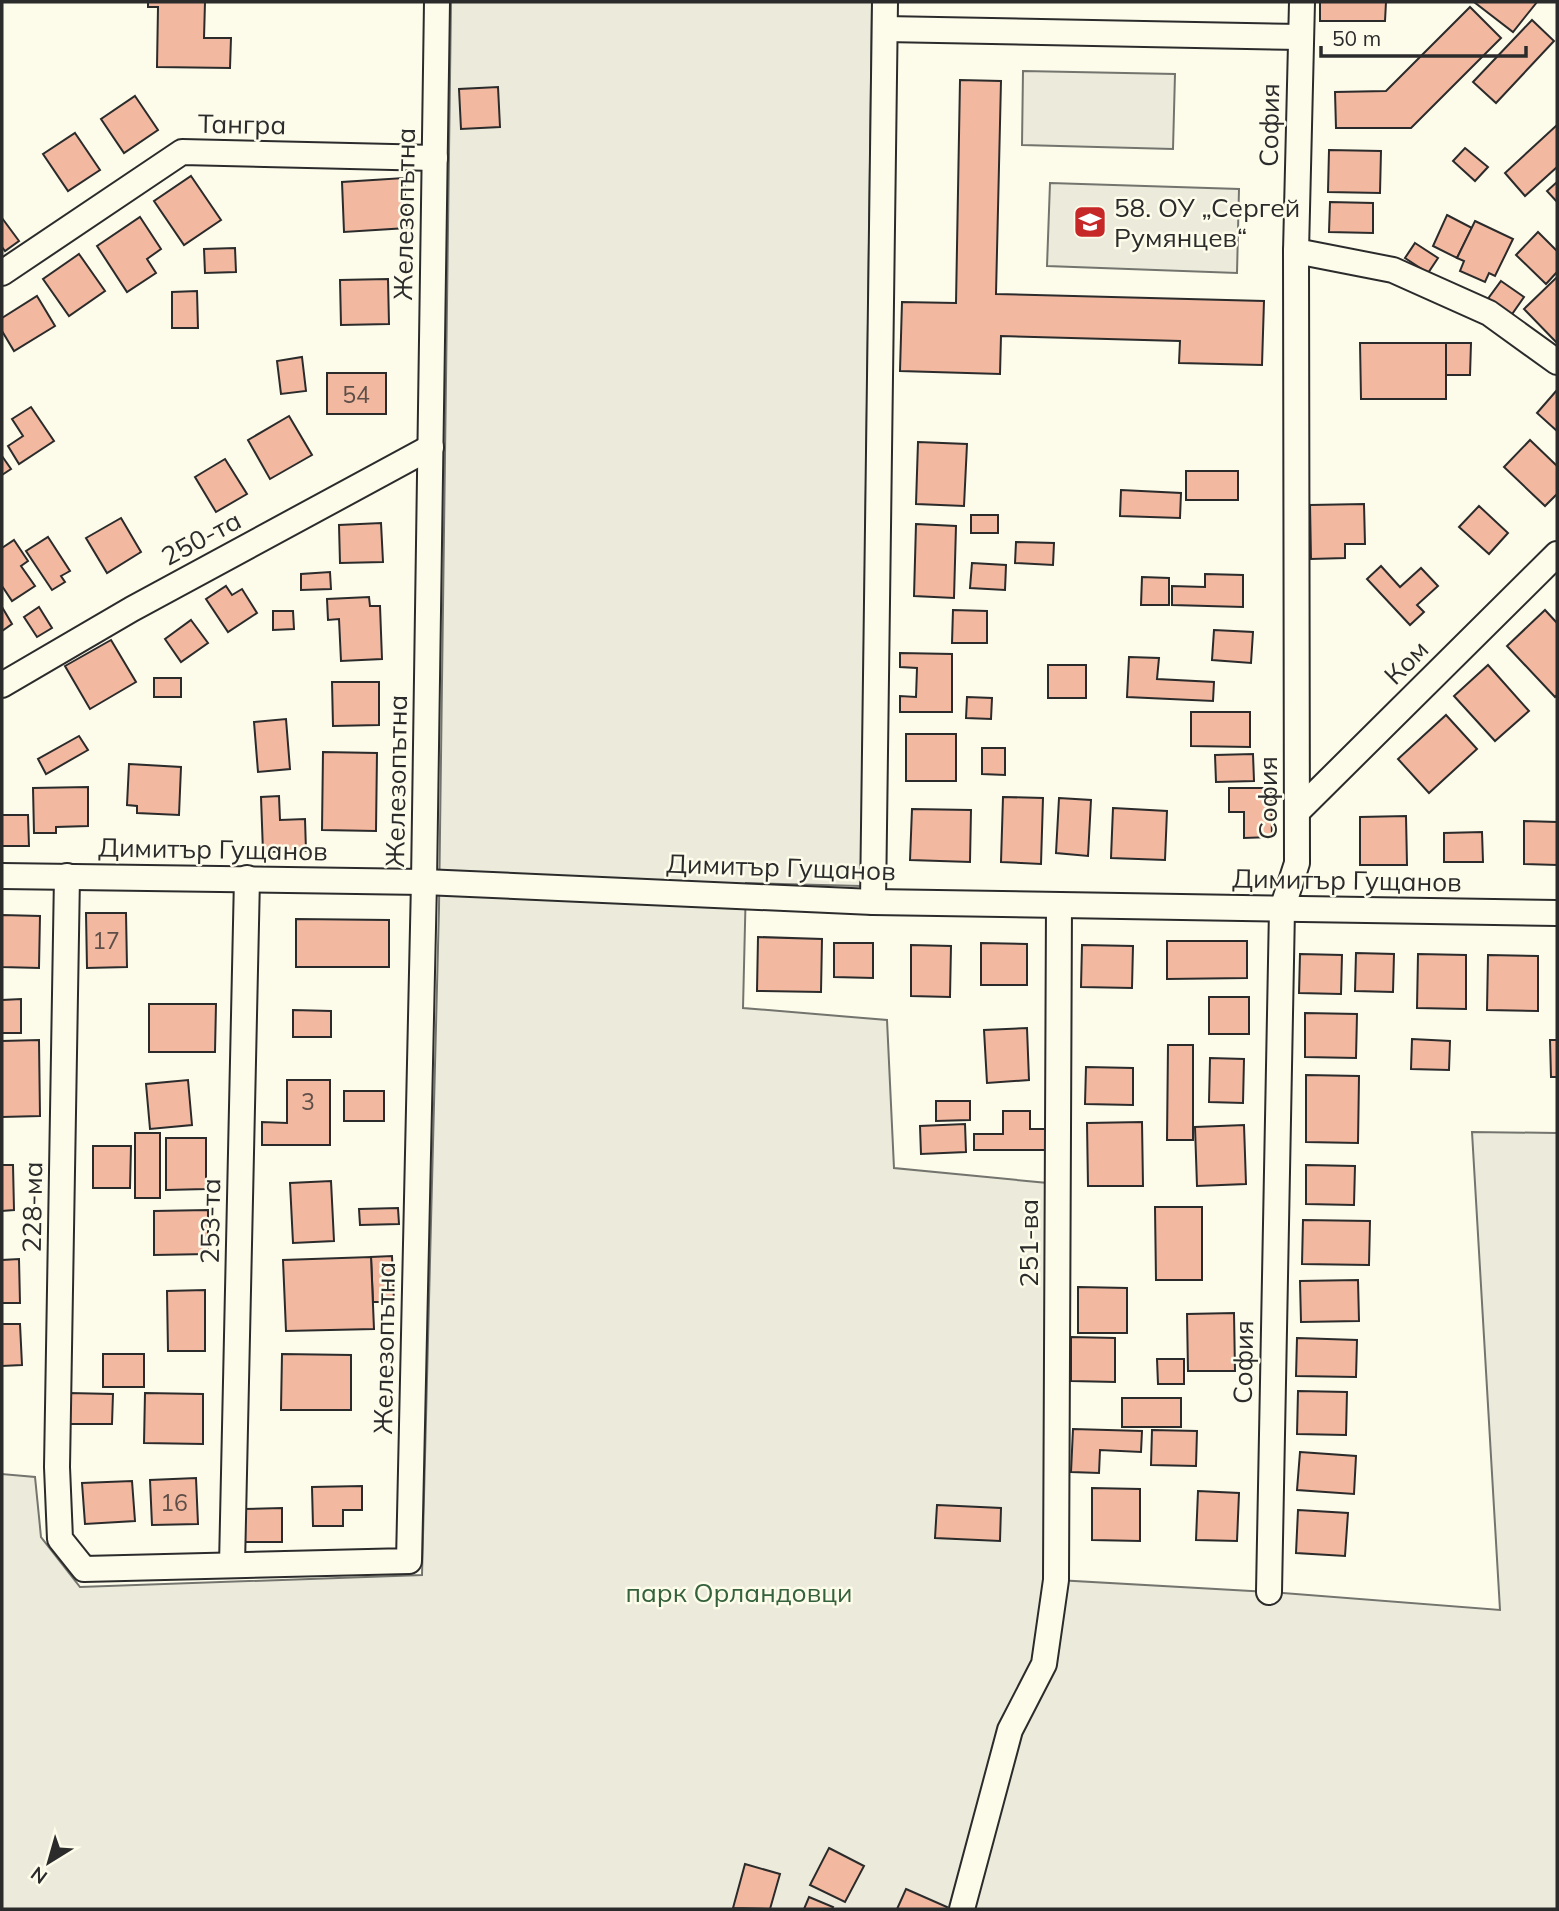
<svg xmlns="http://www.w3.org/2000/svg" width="1559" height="1911" viewBox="0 0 1559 1911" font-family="Mulish,sans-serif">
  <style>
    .green { fill: #ecebdb; stroke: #74746e; stroke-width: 2 }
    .building { fill: #f2b8a0; stroke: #2b2b2b; stroke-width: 2 }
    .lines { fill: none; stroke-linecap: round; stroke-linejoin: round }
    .street-casing { stroke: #2b2b2b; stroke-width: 28 }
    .street { stroke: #fdfbea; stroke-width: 24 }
    .labels { text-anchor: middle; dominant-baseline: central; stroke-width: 5; stroke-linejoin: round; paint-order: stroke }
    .number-label { font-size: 23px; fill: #5d4e48 }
    .street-label { font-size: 26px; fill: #2b2b2b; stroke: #fdfbea }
    .poi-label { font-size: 26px; fill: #2b2b2b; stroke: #fdfbea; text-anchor: start }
    .park-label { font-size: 26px; fill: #34623c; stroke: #fdfbea }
  </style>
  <rect width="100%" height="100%" fill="#fdfbea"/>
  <g class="green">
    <polygon points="451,2 872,2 861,886 746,883 743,1008 887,1020 894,1168 1058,1184 1057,1580 1269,1592 1500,1610 1472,1132 1557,1133 1557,1909 2,1909 2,1474 35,1477 41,1537 80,1587 422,1575 439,908"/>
    <polygon points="1023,71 1175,74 1173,149 1022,145"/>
    <polygon points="1050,183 1239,189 1237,273 1047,266"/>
  </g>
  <g class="building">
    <polygon points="148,2 205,2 204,38 231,38 230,68 157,67 158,7 148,7"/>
    <polygon points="1320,2 1386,2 1385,21 1320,21"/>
    <polygon points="1474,2 1537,2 1513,32"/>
    <polygon points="1470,7 1501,38 1411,128 1336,128 1335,92 1386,91"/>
    <polygon points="1532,20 1554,41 1496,103 1473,82"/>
    <polygon points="960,80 1001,81 996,294 1264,301 1262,365 1179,363 1180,341 1001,336 1000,374 900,371 902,302 956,303"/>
    <polygon points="498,87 500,127 461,129 459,89"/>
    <polygon points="135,96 158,130 124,153 101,119"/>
    <polygon points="1557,125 1557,167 1525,196 1505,173"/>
    <polygon points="75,133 100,170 68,191 43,154"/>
    <polygon points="1465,148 1488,167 1475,181 1453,161"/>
    <polygon points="1329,150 1381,151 1380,193 1328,192"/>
    <polygon points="191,176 221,220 184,245 154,201"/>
    <polygon points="404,178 407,228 344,232 342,182"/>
    <polygon points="1557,182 1557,202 1547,191"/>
    <polygon points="1330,202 1373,203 1373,233 1329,232"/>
    <polygon points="1447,215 1472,228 1457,258 1433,246"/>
    <polygon points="140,217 161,249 147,259 156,273 127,292 97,246"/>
    <polygon points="2,218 19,241 5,251 2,247"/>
    <polygon points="1475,221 1513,239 1495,276 1489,273 1485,282 1460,271 1464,261 1457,258"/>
    <polygon points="1538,232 1557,251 1557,272 1546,284 1516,255"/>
    <polygon points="1415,243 1438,258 1428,273 1405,258"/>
    <polygon points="235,248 236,272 205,273 204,249"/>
    <polygon points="79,254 105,291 69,316 43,279"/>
    <polygon points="1557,277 1557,343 1524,309"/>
    <polygon points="388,279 389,324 341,325 340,280"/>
    <polygon points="1501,281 1524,297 1510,317 1487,300"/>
    <polygon points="197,291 198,328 172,328 172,292"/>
    <polygon points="37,296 55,326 14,351 2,331 2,318"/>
    <polygon points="1360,343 1446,343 1446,399 1361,399"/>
    <polygon points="1446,343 1471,343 1470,375 1446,375"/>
    <polygon points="302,357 306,391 281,394 277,361"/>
    <rect x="327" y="373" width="59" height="41"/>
    <polygon points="1557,390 1557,431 1537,413"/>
    <polygon points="31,407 54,441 19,464 8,446 23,436 12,419"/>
    <polygon points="289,416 312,455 270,479 248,440"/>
    <polygon points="1530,440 1557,466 1557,494 1545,506 1504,467"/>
    <polygon points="918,442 967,444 964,506 916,504"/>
    <polygon points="2,456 11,469 2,475"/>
    <polygon points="225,459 247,494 216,512 195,477"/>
    <rect x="1186" y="471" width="52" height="29"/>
    <polygon points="1121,490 1181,493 1180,518 1120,516"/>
    <polygon points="1364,504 1365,544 1345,544 1345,558 1311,559 1310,505"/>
    <polygon points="1479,506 1508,533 1489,554 1459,527"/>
    <rect x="971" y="515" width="27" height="18"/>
    <polygon points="121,518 141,552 107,573 86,538"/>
    <polygon points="381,523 383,562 340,563 339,525"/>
    <polygon points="916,524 956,526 954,598 914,596"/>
    <polygon points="48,537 70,571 61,576 65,582 52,590 26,551"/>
    <polygon points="14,540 28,561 21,566 35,586 12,601 2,586 2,548"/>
    <polygon points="1016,542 1054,543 1053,565 1015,563"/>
    <polygon points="972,563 1006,565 1005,590 970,588"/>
    <polygon points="1381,566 1400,587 1421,568 1438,586 1417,605 1424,612 1410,625 1367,579"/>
    <polygon points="330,572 331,589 301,590 301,574"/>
    <polygon points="1205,574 1243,575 1243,607 1172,605 1172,586 1205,587"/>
    <polygon points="1142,577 1169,578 1169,605 1141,605"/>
    <polygon points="226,586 232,595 242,589 257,613 228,632 206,599"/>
    <polygon points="369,597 370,606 380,606 382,659 341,661 339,619 328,620 327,599"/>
    <polygon points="2,607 12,624 2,631"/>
    <polygon points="39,607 52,628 37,637 24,617"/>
    <polygon points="953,610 987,611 987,643 952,643"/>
    <polygon points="1545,610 1557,623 1557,695 1555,697 1507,646"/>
    <polygon points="273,611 293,611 294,629 273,630"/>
    <polygon points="191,620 208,643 181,662 165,639"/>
    <polygon points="1214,630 1253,632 1251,663 1212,660"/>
    <polygon points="111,640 136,682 90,709 65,666"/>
    <polygon points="900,653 952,654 952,712 900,712 900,696 916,697 917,668 900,667"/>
    <polygon points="1129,657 1159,658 1157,679 1214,682 1213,701 1127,697"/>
    <rect x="1048" y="665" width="38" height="33"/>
    <polygon points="1488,665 1529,711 1495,741 1454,696"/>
    <rect x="154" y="678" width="27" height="19"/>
    <polygon points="332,682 379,682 379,725 333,726"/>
    <polygon points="967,697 992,698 991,719 966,718"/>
    <polygon points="1191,712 1250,712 1250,747 1191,746"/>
    <polygon points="1446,715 1477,749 1429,793 1398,759"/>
    <polygon points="286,719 290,769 258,772 254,722"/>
    <rect x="906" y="734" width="50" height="47"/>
    <polygon points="79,736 88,750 46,774 38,759"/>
    <polygon points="982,748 1005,748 1005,775 982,774"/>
    <polygon points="323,752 377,753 376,831 322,830"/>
    <polygon points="1253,754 1254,781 1216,782 1215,755"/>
    <polygon points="129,764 181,767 179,815 137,813 137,806 127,805"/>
    <polygon points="88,787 88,826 56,827 56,833 34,833 33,788"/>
    <polygon points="1229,788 1271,788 1272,837 1244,838 1244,812 1229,812"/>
    <polygon points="279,796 280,820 305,819 306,851 263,852 261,797"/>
    <polygon points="1003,797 1043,798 1041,864 1001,862"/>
    <polygon points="1059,798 1091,800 1088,856 1056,853"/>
    <polygon points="1113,808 1167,811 1165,860 1111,858"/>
    <polygon points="912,809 971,810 970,862 910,860"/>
    <polygon points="2,815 28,815 29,846 2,846"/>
    <polygon points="1406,816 1407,865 1360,865 1360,817"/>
    <polygon points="1524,821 1557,822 1557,865 1524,864"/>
    <polygon points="1482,832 1483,862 1444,862 1444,833"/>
    <polygon points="86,913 126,913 127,967 87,968"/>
    <polygon points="2,915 40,916 39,968 2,967"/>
    <polygon points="296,919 389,920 389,967 296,967"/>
    <polygon points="758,937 822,939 821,992 757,991"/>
    <polygon points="1167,941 1247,941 1247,978 1167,979"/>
    <polygon points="834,943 873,943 873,978 834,977"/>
    <polygon points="981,943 1027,944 1027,985 981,985"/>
    <polygon points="911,945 951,946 950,997 911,996"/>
    <polygon points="1082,945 1133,946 1132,988 1081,987"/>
    <polygon points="1356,953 1394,954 1393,992 1355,991"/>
    <polygon points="1300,954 1342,955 1341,994 1299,993"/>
    <polygon points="1418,954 1466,955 1466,1009 1417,1008"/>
    <polygon points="1488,955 1538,956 1538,1011 1487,1010"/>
    <rect x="1209" y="997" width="40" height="37"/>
    <polygon points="21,999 21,1033 2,1033 2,1000"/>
    <polygon points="149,1004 216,1004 215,1052 149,1052"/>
    <polygon points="293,1010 331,1011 331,1037 293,1037"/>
    <polygon points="1305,1013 1357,1014 1356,1058 1305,1057"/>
    <polygon points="1027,1028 1029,1080 987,1083 984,1030"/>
    <polygon points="1412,1039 1450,1041 1449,1070 1411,1069"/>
    <polygon points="39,1040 40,1116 2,1117 2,1041"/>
    <polygon points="1550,1040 1557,1040 1557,1077 1551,1077"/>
    <polygon points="1168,1045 1193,1045 1193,1140 1167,1140"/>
    <polygon points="1210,1058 1244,1059 1243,1103 1209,1102"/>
    <polygon points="1086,1067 1133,1068 1133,1105 1085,1104"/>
    <polygon points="1306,1075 1359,1076 1358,1143 1306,1142"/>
    <polygon points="188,1080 192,1125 150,1129 146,1084"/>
    <polygon points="287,1080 330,1080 330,1145 262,1145 262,1122 287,1123"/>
    <rect x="344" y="1091" width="40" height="30"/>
    <polygon points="936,1101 970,1101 970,1120 936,1121"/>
    <polygon points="1003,1111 1030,1111 1030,1129 1052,1129 1052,1150 974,1150 974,1134 1003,1134"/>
    <polygon points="1142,1122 1143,1186 1088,1186 1087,1123"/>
    <polygon points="965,1124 966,1152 921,1154 920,1126"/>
    <polygon points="1244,1125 1246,1184 1197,1186 1195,1127"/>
    <rect x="135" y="1133" width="25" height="65"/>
    <polygon points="166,1138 206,1138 206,1189 166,1190"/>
    <polygon points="93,1146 131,1146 130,1188 93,1188"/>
    <polygon points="2,1165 13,1165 14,1210 2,1211"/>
    <polygon points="1306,1165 1355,1166 1354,1205 1306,1204"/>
    <polygon points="331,1181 334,1241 293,1243 290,1183"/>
    <polygon points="1155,1207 1202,1207 1202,1280 1156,1280"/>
    <polygon points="398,1208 399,1224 360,1225 359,1209"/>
    <polygon points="208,1210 208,1254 154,1255 154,1211"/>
    <polygon points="1303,1220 1370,1221 1369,1265 1302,1264"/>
    <polygon points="392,1256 394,1302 373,1302 371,1257"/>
    <polygon points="371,1257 374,1329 286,1331 283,1260"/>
    <polygon points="19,1259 20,1303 2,1303 2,1260"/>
    <polygon points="1358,1280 1359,1321 1301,1322 1300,1281"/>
    <polygon points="1078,1287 1127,1288 1127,1333 1078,1333"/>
    <polygon points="205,1290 205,1351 168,1351 167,1291"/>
    <polygon points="1234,1313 1235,1371 1188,1371 1187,1314"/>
    <polygon points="2,1324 20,1324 22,1365 2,1366"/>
    <polygon points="1071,1337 1115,1338 1115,1382 1071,1381"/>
    <polygon points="1297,1338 1357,1340 1356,1377 1296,1376"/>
    <rect x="103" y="1354" width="41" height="33"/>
    <polygon points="282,1354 351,1355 351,1410 281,1410"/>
    <polygon points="1157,1359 1184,1359 1184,1384 1158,1384"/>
    <polygon points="1298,1391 1347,1392 1346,1435 1297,1434"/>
    <polygon points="69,1393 113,1394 112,1424 69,1424"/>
    <polygon points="145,1393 203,1394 203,1444 144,1443"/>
    <rect x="1122" y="1398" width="59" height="29"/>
    <polygon points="1073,1429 1142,1431 1141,1452 1100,1450 1099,1473 1071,1472"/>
    <polygon points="1152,1430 1197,1431 1196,1466 1151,1465"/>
    <polygon points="1300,1452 1356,1456 1354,1494 1297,1490"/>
    <polygon points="196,1478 198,1524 152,1525 150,1480"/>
    <polygon points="132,1481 135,1521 85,1524 82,1483"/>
    <polygon points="362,1486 362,1510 343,1510 343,1526 313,1526 312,1487"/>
    <polygon points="1092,1488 1140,1489 1140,1541 1092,1540"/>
    <polygon points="1198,1491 1239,1493 1237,1541 1196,1540"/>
    <polygon points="937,1505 1001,1508 1000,1541 935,1538"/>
    <polygon points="282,1508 282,1542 244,1542 244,1509"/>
    <polygon points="1298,1510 1348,1513 1345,1556 1296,1553"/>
    <polygon points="829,1848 864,1866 845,1902 810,1885"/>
    <polygon points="745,1864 780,1874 770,1909 733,1908"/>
    <polygon points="906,1889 947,1907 946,1909 897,1909"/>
    <polygon points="809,1897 833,1907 832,1909 804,1909"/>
  </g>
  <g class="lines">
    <defs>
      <g id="street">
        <polyline points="885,29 1301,37"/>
        <polyline points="1296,251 1393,270 1489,313 1557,362"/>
        <polyline points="2,273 182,152 435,158"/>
        <polyline points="2,685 132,609 431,447"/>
        <polyline points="1297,812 1557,554"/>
        <polyline points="2,876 424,882 873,902 1557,913"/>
        <polyline points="67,876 57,1467 60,1539 84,1569 409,1561 424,882 437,2"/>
        <polyline points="873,902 885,2"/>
        <polyline points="232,1565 247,878"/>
        <polyline points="1269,1592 1282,909 1297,863 1296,251 1302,2"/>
        <polyline points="962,1909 1010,1730 1044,1664 1056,1580 1059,905"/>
      </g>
    </defs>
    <use href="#street" class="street-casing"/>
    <use href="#street" class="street"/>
  </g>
  <defs>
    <symbol id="school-square" viewBox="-11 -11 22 22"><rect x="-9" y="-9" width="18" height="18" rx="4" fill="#c62828" stroke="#fdfbea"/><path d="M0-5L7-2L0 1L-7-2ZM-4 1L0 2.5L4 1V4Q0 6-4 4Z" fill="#fff"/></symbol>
  </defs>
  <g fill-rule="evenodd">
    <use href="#school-square" x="1071" y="203" width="38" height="38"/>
  </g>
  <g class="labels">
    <g class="number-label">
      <text x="356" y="394">54</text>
      <text x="106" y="940">17</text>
      <text x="308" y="1101">3</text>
      <text x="174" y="1502">16</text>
    </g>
    <g class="street-label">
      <text transform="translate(242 124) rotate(1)">Тангра</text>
      <text transform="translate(1269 125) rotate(-89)">София</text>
      <text transform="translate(404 214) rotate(-89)">Железопътна</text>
      <text transform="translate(201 538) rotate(-28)">250-та</text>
      <text transform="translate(1406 662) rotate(-45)">Ком</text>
      <text transform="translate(396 781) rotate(-89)">Железопътна</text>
      <text transform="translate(1267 798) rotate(-90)">София</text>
      <text transform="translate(213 849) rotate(1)">Димитър Гущанов</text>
      <text transform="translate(781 867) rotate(2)">Димитър Гущанов</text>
      <text transform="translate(1347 880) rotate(1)">Димитър Гущанов</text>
      <text transform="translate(32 1207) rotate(-89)">228-ма</text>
      <text transform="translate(210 1221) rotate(-89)">253-та</text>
      <text transform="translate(1028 1243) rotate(-90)">251-ва</text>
      <text transform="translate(384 1348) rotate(-89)">Железопътна</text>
      <text transform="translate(1243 1362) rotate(-89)">София</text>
    </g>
    <g class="poi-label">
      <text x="1114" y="207">58. ОУ „Сергей<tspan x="1114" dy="30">Румянцев“</tspan></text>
    </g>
    <g class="park-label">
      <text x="739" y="1592">парк Орландовци</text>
    </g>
  </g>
  <rect width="1559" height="1911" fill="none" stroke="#2b2b2b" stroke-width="7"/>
  <g transform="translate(49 1862) rotate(217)" stroke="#fdfbea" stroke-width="5" paint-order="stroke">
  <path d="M0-5L12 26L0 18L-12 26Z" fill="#2b2b2b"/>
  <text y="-10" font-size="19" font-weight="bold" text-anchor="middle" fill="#2b2b2b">N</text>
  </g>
  <path d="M1321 46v10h205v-10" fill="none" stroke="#2b2b2b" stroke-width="3.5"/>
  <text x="1332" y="46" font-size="21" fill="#2b2b2b" stroke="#fdfbea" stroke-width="5" paint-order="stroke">50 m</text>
</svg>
